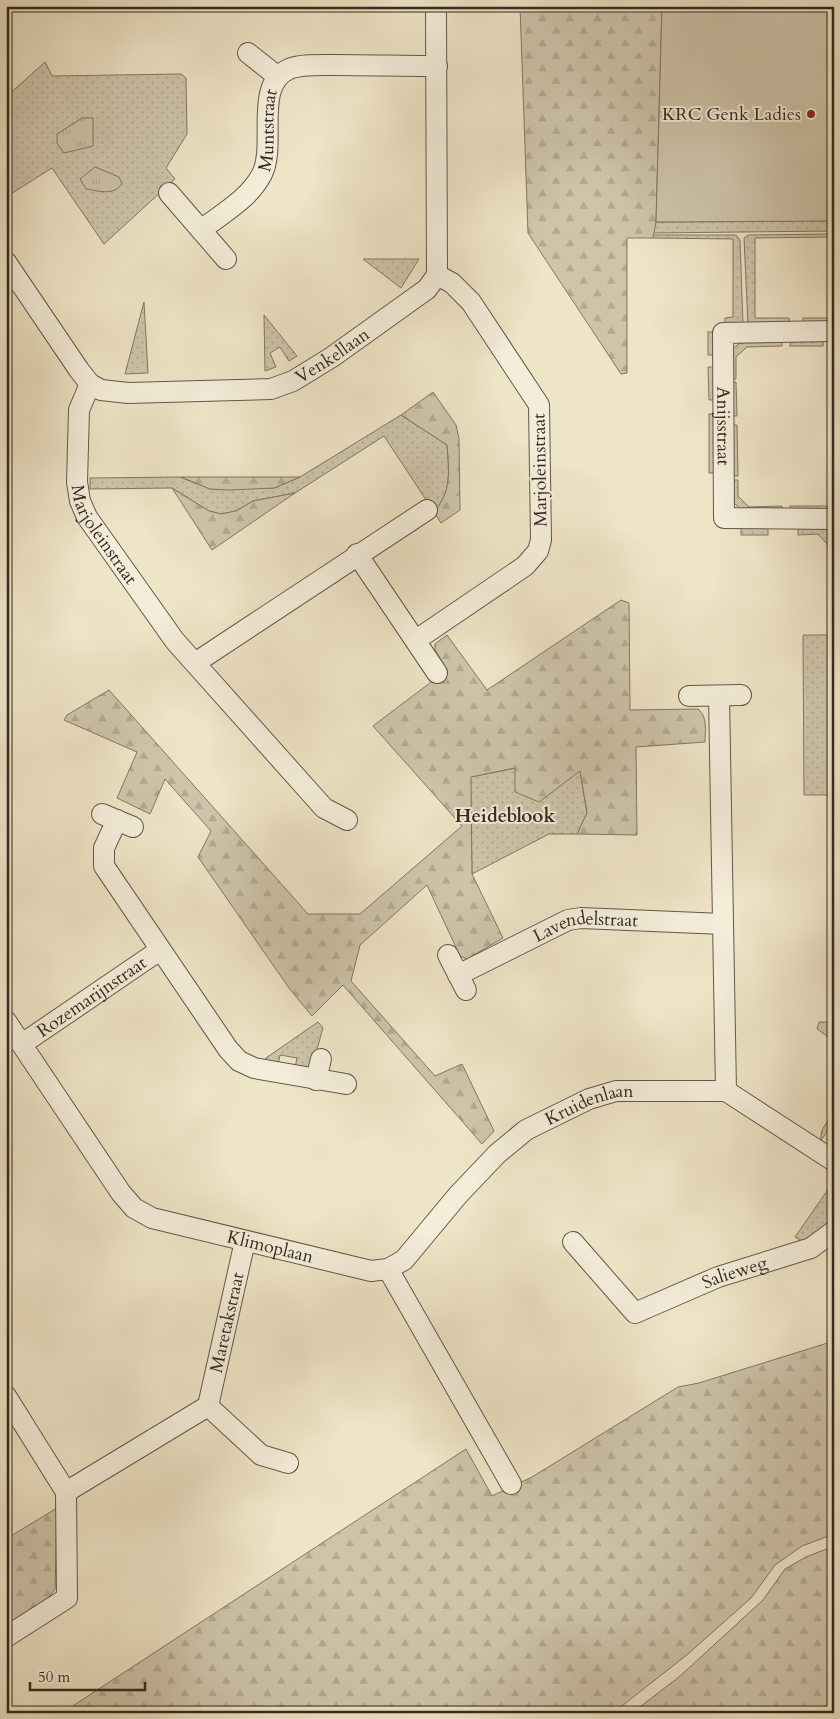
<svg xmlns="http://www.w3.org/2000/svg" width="840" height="1719" viewBox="0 0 840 1719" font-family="Cardo,serif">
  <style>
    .grass { fill: url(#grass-dots); stroke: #807765 }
    .forest { fill: url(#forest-firs); stroke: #807765 }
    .park { fill: url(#park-tufts); stroke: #807765 }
    .garden { fill: #cec4aa; stroke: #807765 }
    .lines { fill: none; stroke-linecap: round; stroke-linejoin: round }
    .minor-casing { stroke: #62584a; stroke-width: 22 }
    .minor { stroke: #f4edda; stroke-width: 20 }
    .poi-dot { fill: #8f2418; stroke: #f4edda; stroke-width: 2 }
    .labels { text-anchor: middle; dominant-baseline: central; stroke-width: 4; stroke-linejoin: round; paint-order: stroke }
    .poi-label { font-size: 18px; fill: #332a20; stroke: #f4edda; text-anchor: end }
    .street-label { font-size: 18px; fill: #332a20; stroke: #f4edda }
    .neighbourhood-label { font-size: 19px; font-weight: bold; fill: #332a20; stroke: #f4edda }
  </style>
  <defs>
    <pattern id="grass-dots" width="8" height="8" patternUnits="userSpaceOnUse" patternTransform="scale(1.25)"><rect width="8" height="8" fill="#cec4aa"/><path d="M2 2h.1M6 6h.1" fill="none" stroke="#b1a992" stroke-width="1.8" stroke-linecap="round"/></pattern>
    <pattern id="forest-firs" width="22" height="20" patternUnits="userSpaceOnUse" patternTransform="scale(1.25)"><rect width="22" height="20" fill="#cec4aa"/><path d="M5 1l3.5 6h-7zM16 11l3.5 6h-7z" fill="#b1a992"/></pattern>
    <pattern id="park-tufts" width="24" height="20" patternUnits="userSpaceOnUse" patternTransform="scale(1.25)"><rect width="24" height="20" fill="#cec4aa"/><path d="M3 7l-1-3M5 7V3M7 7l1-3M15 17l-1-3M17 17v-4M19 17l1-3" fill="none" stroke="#b1a992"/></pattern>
  </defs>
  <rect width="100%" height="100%" fill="#eee4c6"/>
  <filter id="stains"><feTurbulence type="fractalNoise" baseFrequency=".004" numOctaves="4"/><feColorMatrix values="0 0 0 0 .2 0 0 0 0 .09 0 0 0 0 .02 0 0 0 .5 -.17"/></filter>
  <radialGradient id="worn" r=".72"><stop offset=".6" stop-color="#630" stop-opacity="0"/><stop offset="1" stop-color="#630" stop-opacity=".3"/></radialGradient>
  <g class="grass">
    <polygon points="45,62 52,76 181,74 186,78 187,134 166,168 175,179 104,244 52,168 6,197 6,150 9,143 6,142 6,97"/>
    <polygon points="834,221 834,231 653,233 656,222"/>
    <polygon points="834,234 834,237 755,238 755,318 789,318 790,324 748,325 744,238 748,235"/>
    <polygon points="653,235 736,235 740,240 743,325 725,325 725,318 733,317 733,239 653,238"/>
    <polygon points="363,259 419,259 401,288"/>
    <polygon points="144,302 148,373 125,374"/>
    <polygon points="264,315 297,356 289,361 280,347 270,353 276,367 265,371"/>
    <rect x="803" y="318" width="31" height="6"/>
    <rect x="708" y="332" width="7" height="23"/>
    <polygon points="782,339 782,346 747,347 736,357 736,379 730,380 732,349 740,343"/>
    <rect x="790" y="339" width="33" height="7"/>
    <polygon points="708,367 715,367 716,400 709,400"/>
    <polygon points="736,382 737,416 730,416 730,383"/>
    <rect x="709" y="414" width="7" height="59"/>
    <path d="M 401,415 L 447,445 C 449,473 452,490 434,512 L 384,436 L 295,493 L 253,501 L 236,511 L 221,514 L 209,511 L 172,488 L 90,489 L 90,478 L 180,477 L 210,489 L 274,488 L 300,477 Z"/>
    <polygon points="730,425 737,425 738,476 731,476"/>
    <polygon points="731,480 738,480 738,496 749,507 782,506 782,513 744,512 734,503"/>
    <rect x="790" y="506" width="38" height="7"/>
    <rect x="741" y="528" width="27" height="7"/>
    <polygon points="798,528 825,528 832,533 834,573 830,574 828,545 818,534 798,535"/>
    <polygon points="803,635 834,635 834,795 804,795"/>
    <polygon points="516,768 580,771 587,813 577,834 549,834 472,874 470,777"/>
    <polygon points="318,1022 323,1028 312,1067 303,1070 295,1068 297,1058 280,1055 278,1065 265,1062 266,1058"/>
    <polygon points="819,1022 834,1022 834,1041 817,1029"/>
    <polygon points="834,1111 834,1121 820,1142 822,1130"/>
    <polygon points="834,1181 834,1221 819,1235 802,1241 795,1237"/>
  </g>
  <g class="forest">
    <polygon points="520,6 662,6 656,222 653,238 627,238 627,373 621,374 528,233"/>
    <path d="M 433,392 L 456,425 L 459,439 L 460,510 L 441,523 L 434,512 C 452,490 449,473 447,445 L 401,415 Z"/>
    <polygon points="181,477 300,477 274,488 230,490 210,489"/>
    <polygon points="172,488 209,511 221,514 236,511 253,501 295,493 212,550"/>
    <path d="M 621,600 L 629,603 L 630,710 L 698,709 C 708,717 705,730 705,742 L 636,747 L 637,835 L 577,834 L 587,813 L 580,771 L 539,802 L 515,792 L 515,768 L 471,777 L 472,874 L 503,938 L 467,959 L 460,956 L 427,885 L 360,945 L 351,981 L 435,1076 L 462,1064 L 494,1131 L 482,1144 L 343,985 L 312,1016 L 289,988 L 198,857 L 211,831 L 165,779 L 150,814 L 117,798 L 137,752 L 64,720 L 67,715 L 109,690 L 308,914 L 360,914 L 462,826 L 373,726 L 447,670 L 435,650 L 435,644 L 447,635 L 487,690 Z"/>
    <polygon points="834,1341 834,1534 802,1546 775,1565 751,1598 688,1654 613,1713 62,1713 466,1449 492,1496 532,1477 678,1387 699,1383"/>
    <polygon points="57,1508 55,1589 47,1600 6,1628 6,1539"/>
    <polygon points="834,1546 834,1713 632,1713 679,1677 763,1600 785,1569 806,1557"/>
  </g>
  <g class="park">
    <polygon points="82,118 93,118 93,146 64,153 57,143 57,134"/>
    <path d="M 95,167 L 119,177 L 122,184 C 113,196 99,191 86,189 L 80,179 Z"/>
  </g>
  <polygon class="garden" points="662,6 834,6 834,221 656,222"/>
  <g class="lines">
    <defs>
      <g id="minor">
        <polyline points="248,53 277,76"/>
        <polyline points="169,193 226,259"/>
        <path id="s1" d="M 201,230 C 223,213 249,199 262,174 C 277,144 253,85 289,69 C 302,64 320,65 334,65 C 369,65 403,66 437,66"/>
        <path id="s2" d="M 6,262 L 79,370 L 90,384 L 101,390 L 128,393 L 271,389 L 293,381 L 332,357 L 427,289 L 437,275 L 436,6"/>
        <path id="s3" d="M 834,331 L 723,333 L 724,518 L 834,519"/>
        <path id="s4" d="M 90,384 L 79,410 L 77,482 L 80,501 L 87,517 L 175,641 L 324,808 L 347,820"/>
        <polyline points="357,554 437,673"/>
        <polyline points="416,640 525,566 538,551 541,540 539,405 471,302 452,283 437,275"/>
        <polyline points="195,663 427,510"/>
        <polyline points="689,696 741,695"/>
        <polyline points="719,696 726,1091"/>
        <polyline points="102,814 133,827"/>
        <polyline points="117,820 104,848 104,866 228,1049 239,1061 254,1068 346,1084"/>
        <polyline points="448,955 466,990"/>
        <path id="s5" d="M 458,975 L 568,920 L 581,918 L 723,924"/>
        <path id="s6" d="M 6,1021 L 121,1193 L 134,1208 L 152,1218 L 371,1271 L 388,1269 L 404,1260 L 458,1195 L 497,1154 L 526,1130 L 589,1099 L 616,1091 L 726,1091 L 834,1161"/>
        <path id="s7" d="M 22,1044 L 160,950"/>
        <polyline points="316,1080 321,1059"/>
        <path id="s8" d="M 573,1242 L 635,1313 L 718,1277 L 811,1248 L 834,1231"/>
        <polyline points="388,1269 511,1484"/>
        <polyline points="6,1396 66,1492"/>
        <polyline points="208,1406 261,1455 288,1463"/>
        <path id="s9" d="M 6,1637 L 67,1598 L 66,1492 L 208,1406 L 245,1241"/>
      </g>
    </defs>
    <use href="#minor" class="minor-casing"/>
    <use href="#minor" class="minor"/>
  </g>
  <circle class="poi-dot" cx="811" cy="114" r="5"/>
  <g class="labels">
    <g class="poi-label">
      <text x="801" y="114">KRC Genk Ladies</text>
    </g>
    <g class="street-label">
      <text stroke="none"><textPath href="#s1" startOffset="128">Muntstraat</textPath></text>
      <text stroke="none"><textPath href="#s2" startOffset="401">Venkellaan</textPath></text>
      <text stroke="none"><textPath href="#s3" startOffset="204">Anijsstraat</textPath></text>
      <text transform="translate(540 470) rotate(-91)">Marjoleinstraat</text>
      <text stroke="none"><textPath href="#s4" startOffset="160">Marjoleinstraat</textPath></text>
      <text stroke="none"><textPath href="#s5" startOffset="139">Lavendelstraat</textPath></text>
      <text stroke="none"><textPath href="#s7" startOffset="84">Rozemarijnstraat</textPath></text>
      <text stroke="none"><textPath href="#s6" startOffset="756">Kruidenlaan</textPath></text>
      <text stroke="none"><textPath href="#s6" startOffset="369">Klimoplaan</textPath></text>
      <text stroke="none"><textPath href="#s8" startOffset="202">Salieweg</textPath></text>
      <text stroke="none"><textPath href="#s9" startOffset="430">Maretakstraat</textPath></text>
    </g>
    <g class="neighbourhood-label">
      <text x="505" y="816">Heideblook</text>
    </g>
  </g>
  <rect width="840" height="1719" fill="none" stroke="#eee4c6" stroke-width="25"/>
  <rect x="8" y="8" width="825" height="1704" fill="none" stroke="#332a20" stroke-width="2.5"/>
  <rect x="12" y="12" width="815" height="1694" fill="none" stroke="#332a20"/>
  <path d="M30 1682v8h115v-8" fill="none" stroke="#332a20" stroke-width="2.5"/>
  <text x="38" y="1682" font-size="15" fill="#332a20" stroke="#f4edda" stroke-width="4" paint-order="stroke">50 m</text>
  <rect width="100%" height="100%" filter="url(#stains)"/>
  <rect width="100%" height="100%" fill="url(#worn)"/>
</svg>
